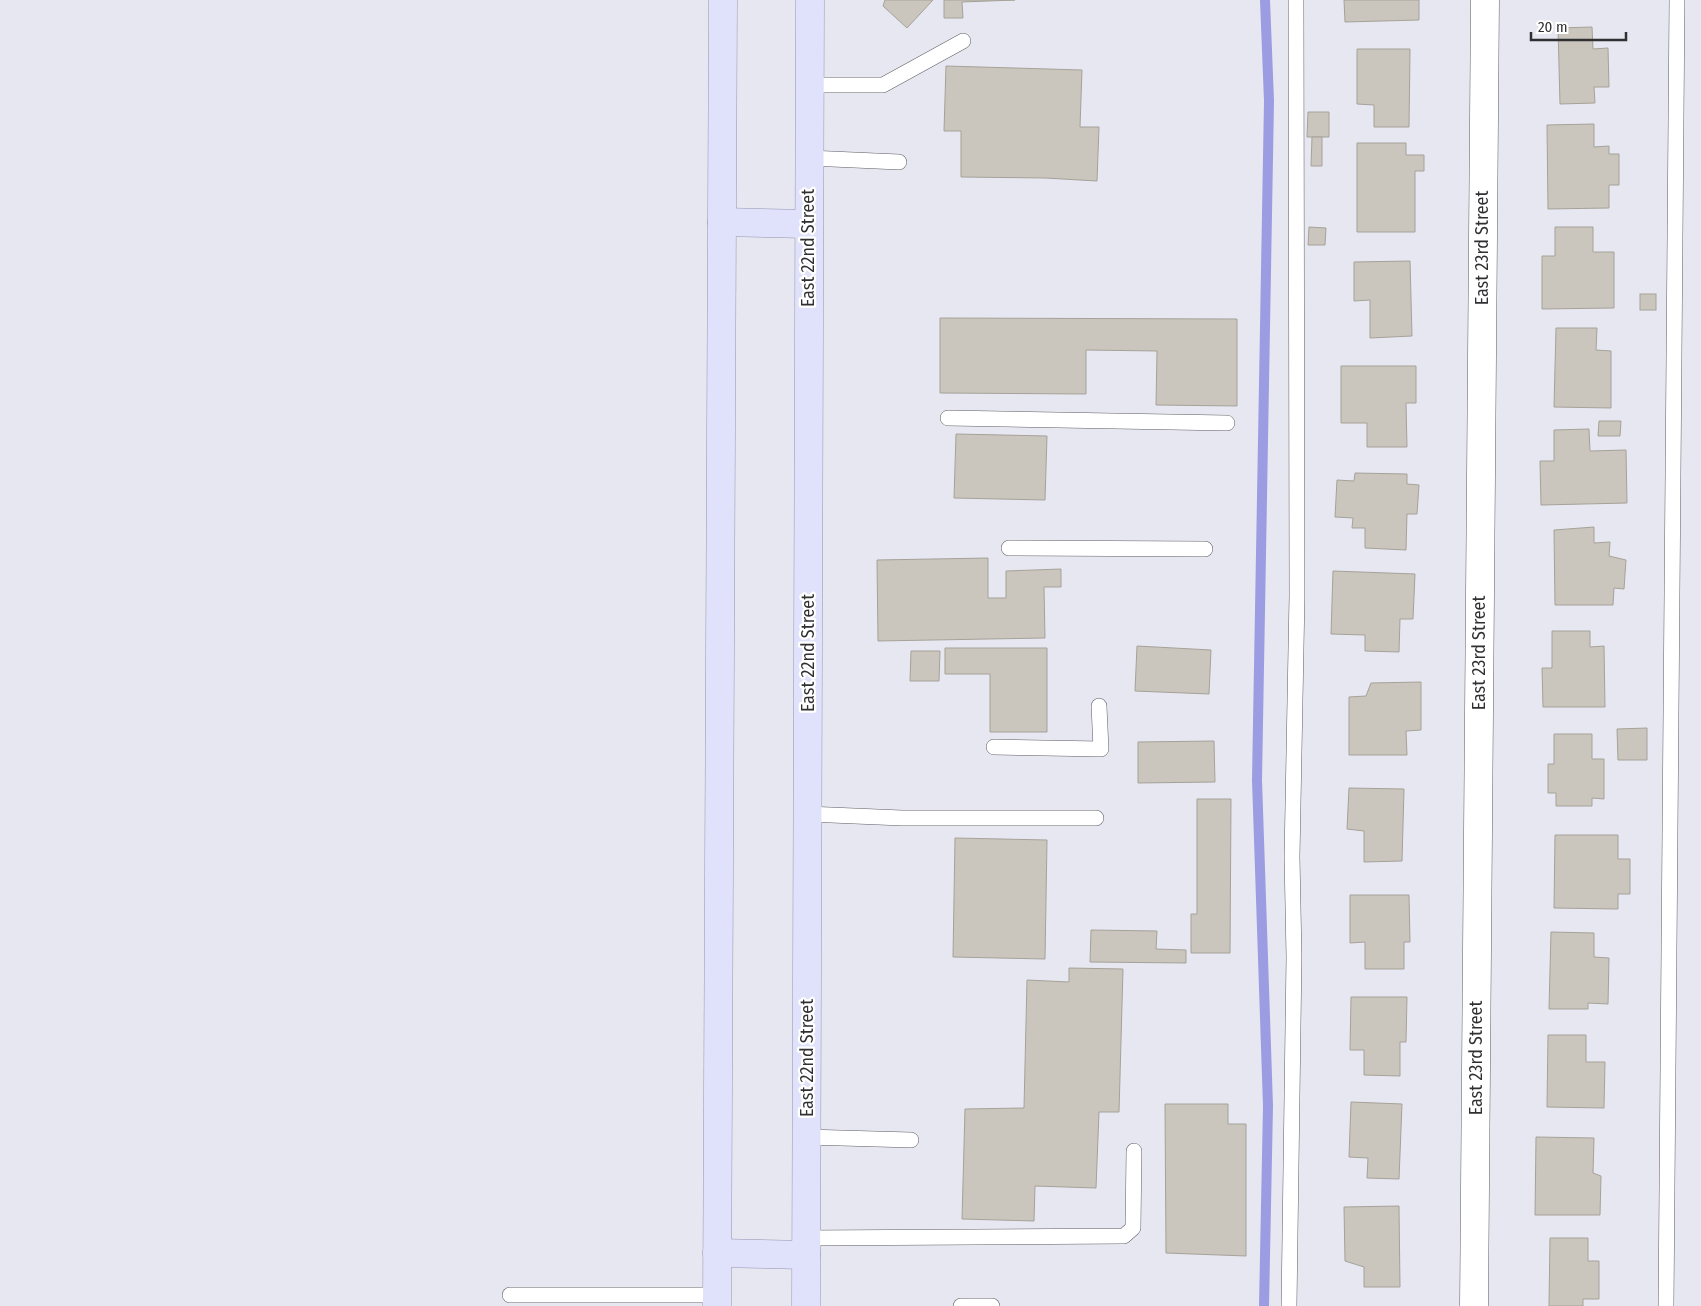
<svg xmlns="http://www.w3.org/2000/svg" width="1701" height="1306" viewBox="0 0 1701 1306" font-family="'Fira Sans Condensed',sans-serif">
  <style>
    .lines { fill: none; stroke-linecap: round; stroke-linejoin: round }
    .stream { stroke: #9b9ce1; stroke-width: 10 }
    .building { fill: #cac6be; stroke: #a6a29a }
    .lane-casing { stroke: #5e5e65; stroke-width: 16 }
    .street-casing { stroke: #5e5e65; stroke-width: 29 }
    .primary-casing { stroke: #9596b2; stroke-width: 29 }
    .lane { stroke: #fff; stroke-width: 15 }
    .street { stroke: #fff; stroke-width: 28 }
    .primary { stroke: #e0e1fa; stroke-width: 28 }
    .labels { text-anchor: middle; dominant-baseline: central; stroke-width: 4.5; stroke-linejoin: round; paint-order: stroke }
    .street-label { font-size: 18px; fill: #303033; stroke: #fff }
  </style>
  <rect width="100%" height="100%" fill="#e6e7f0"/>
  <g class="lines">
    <polyline class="stream" points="1264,1306 1268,1106 1257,780 1269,101 1265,0"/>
  </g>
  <g class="building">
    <polygon points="885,0 933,0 907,28 883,6"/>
    <polygon points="944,0 1015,0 962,2 963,18 944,18"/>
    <polygon points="1344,0 1419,0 1419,20 1345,22"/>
    <polygon points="1592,27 1593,49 1608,48 1609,87 1594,87 1595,103 1560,104 1558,28"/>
    <polygon points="1357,49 1410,49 1409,127 1374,127 1374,105 1357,104"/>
    <polygon points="946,66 1082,70 1080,127 1099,127 1097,181 1045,178 961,177 961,131 944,131"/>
    <polygon points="1308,112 1329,112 1329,137 1307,137"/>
    <polygon points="1594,124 1594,147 1609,146 1609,154 1619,154 1619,185 1609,185 1609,208 1548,209 1547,125"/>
    <polygon points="1312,137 1322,137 1322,166 1311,166"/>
    <polygon points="1357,143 1406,143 1406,155 1424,155 1424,171 1415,171 1415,232 1357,232"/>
    <polygon points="1309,227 1326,228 1325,245 1308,245"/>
    <polygon points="1555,227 1593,227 1593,252 1614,252 1614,308 1542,309 1542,256 1555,256"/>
    <polygon points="1410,261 1412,336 1370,338 1370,300 1354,301 1354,262"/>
    <rect x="1640" y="294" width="16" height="16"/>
    <polygon points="940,318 1237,319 1237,406 1156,405 1157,351 1086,350 1086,394 940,393"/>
    <polygon points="1556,328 1597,328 1596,350 1611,351 1611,408 1554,407"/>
    <polygon points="1341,366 1416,366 1416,403 1406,403 1407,447 1367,447 1367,423 1341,423"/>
    <polygon points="1599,421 1621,421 1620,436 1598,436"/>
    <polygon points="1589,429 1590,451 1626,450 1627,503 1541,505 1540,461 1554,461 1554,430"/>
    <polygon points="956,434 1047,436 1045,500 954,498"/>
    <polygon points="1355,473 1407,474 1407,484 1419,485 1417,514 1407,514 1406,550 1365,548 1365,528 1352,528 1353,518 1335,517 1337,480 1354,481"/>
    <polygon points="1594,527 1594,543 1610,542 1609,556 1626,560 1624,589 1614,588 1613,605 1555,605 1554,530"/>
    <polygon points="988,558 988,598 1006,598 1006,571 1061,569 1061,587 1044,587 1045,638 878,641 877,560"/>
    <polygon points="1333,571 1415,574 1413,619 1400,619 1399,652 1365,651 1365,635 1331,634"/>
    <polygon points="1552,631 1590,631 1590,647 1604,646 1605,707 1543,707 1542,668 1552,668"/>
    <polygon points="1137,646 1211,650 1209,694 1135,691"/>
    <polygon points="945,648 1047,648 1047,732 990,732 990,674 945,674"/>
    <polygon points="911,651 940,651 939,681 910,681"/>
    <polygon points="1421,682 1421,730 1406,731 1407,755 1349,755 1349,697 1366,696 1371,683"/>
    <polygon points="1647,728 1647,760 1618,760 1617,729"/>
    <polygon points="1554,734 1592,734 1592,759 1604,759 1604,799 1592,798 1592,806 1556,806 1556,793 1548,793 1548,764 1554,764"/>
    <polygon points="1214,741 1215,782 1138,783 1138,742"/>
    <polygon points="1349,788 1404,789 1402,861 1364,862 1364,831 1347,829"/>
    <polygon points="1197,799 1231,799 1230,953 1191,953 1191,914 1197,914"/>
    <polygon points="1555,835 1618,835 1618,859 1630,859 1630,894 1618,894 1618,909 1554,908"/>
    <polygon points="955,838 1047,840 1045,959 953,957"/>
    <polygon points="1350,895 1409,895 1410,942 1404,942 1404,969 1365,969 1365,942 1350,943"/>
    <polygon points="1091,930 1157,931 1156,949 1186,950 1186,963 1090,962"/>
    <polygon points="1551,932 1594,933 1594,957 1609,958 1608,1004 1588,1003 1588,1009 1549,1009"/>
    <polygon points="1069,968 1123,969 1119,1112 1099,1112 1096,1188 1035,1186 1034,1221 962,1219 965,1109 1024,1108 1027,980 1069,982"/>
    <polygon points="1351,997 1407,997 1406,1042 1400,1042 1400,1076 1364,1075 1364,1050 1350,1050"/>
    <polygon points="1548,1035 1586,1035 1586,1062 1605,1062 1604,1108 1547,1107"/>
    <polygon points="1351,1102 1402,1104 1399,1179 1367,1178 1368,1158 1349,1157"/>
    <polygon points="1165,1104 1228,1104 1228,1124 1246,1124 1246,1256 1166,1253"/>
    <polygon points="1536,1137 1594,1138 1593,1173 1601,1176 1600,1215 1535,1215"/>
    <polygon points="1399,1206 1400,1287 1364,1287 1364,1267 1345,1261 1344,1207"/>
    <polygon points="1550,1238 1588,1238 1588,1261 1599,1261 1599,1299 1583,1299 1583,1306 1549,1306"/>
  </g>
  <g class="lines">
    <defs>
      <g id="lane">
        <polyline points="809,85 883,85 963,41"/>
        <polyline points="809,158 899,162"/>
        <polyline points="948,418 1227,423"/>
        <polyline points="1009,548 1205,549"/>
        <polyline points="994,747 1101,749 1099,706"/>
        <polyline points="807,814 902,818 1096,818"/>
        <polyline points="806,1137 911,1140"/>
        <polyline points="806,1238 1124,1236 1133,1228 1134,1151"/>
        <polyline points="510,1295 717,1295"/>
        <polyline points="961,1306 992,1306"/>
        <polyline points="1289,1306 1294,957 1292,857 1297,596 1296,0"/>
        <polyline points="1666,1306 1677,0"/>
      </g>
      <polyline id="street" points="1474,1306 1485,0"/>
      <g id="primary">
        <polyline points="722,222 808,224"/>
        <polyline points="717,1253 806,1255"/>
        <polyline points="717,1306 723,0"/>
        <polyline points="806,1306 810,0"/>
      </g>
    </defs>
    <use href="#lane" class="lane-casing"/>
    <use href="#street" class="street-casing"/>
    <use href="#primary" class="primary-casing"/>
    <use href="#lane" class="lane"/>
    <use href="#street" class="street"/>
    <use href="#primary" class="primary"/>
  </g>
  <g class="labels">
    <g class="street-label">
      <text transform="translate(808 248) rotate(-90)">East 22nd Street</text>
      <text transform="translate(1482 248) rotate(-90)">East 23rd Street</text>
      <text transform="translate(808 653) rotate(-90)">East 22nd Street</text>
      <text transform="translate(1479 653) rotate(-90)">East 23rd Street</text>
      <text transform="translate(807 1058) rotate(-90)">East 22nd Street</text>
      <text transform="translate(1476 1058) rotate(-90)">East 23rd Street</text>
    </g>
  </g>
  <path d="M1531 32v8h95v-8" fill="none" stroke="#303033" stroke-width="2.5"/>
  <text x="1538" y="32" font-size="15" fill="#303033" stroke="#ffffff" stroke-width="4" paint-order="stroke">20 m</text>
</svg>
